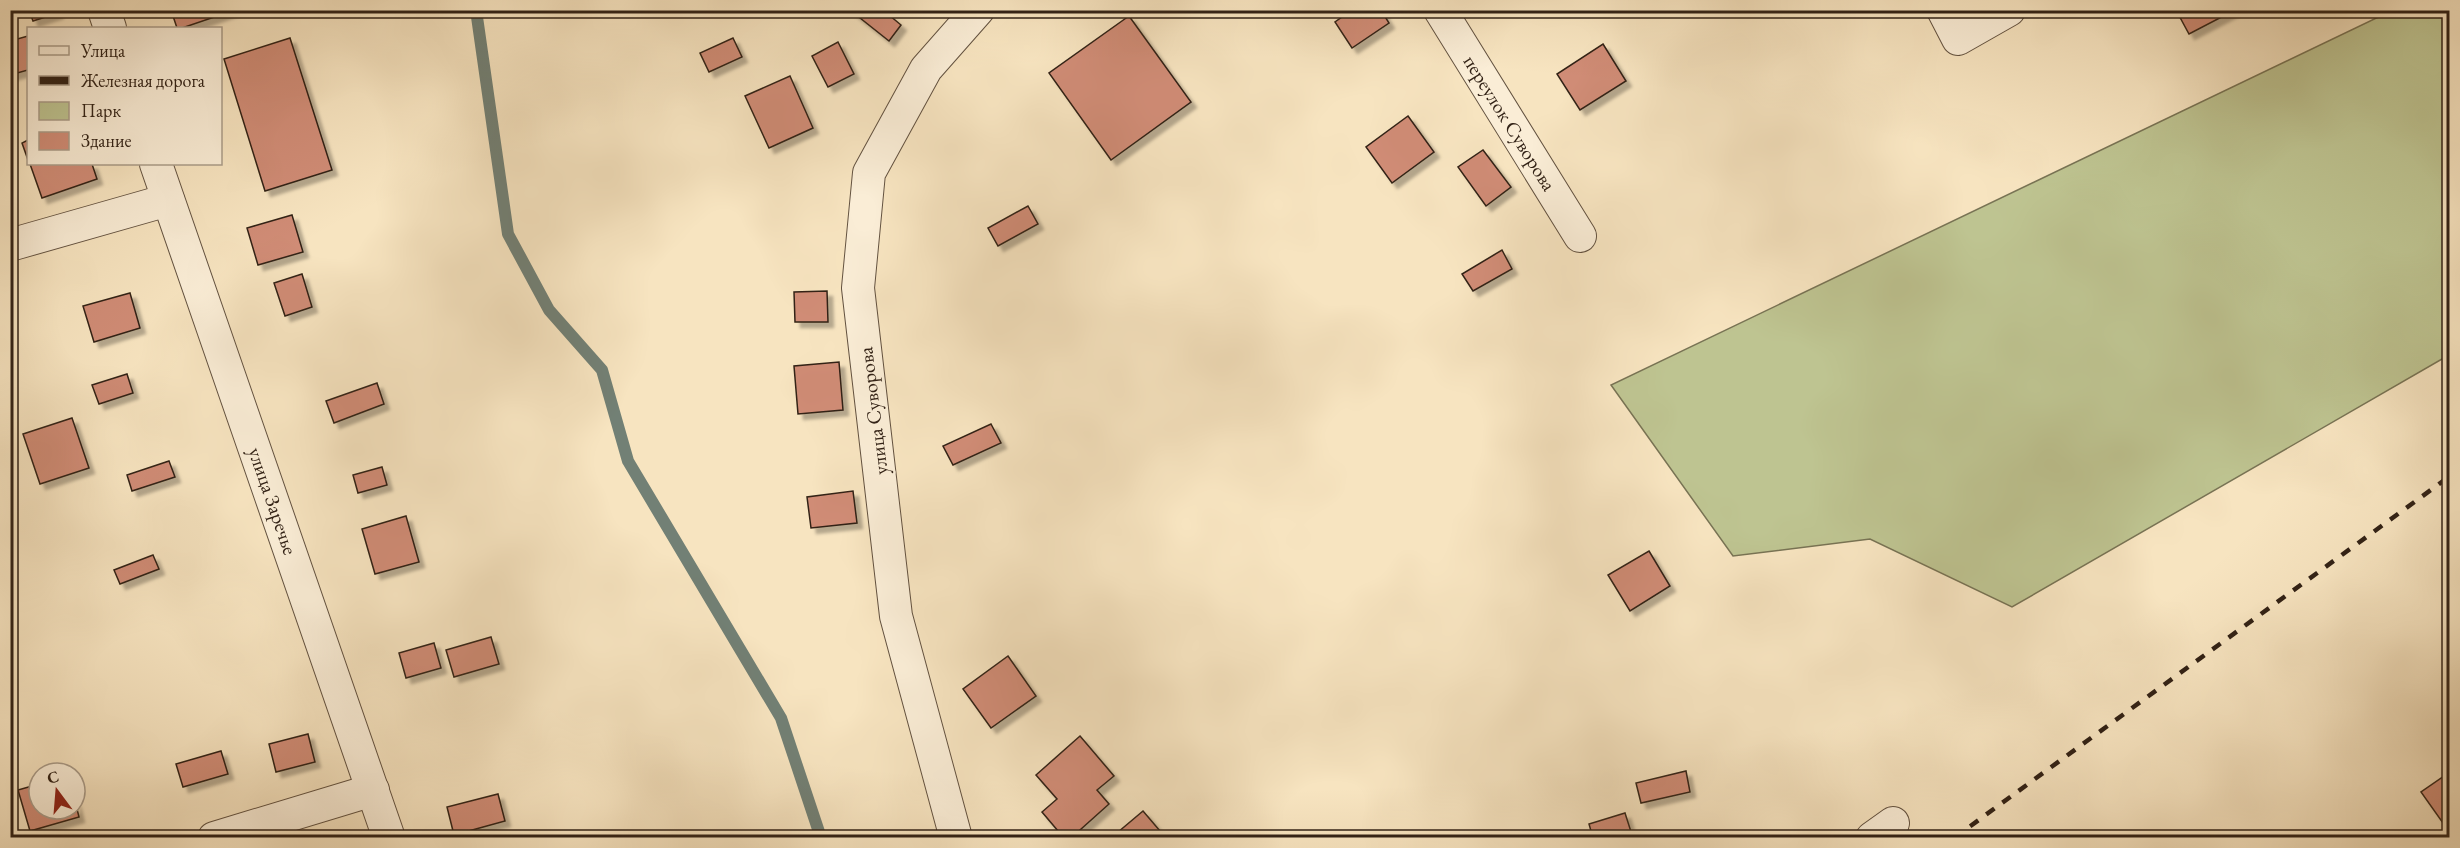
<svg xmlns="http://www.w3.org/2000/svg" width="2460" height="848" viewBox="0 0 2460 848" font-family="'EB Garamond',serif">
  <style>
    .green { fill: #bec491; stroke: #787354; stroke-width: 1.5 }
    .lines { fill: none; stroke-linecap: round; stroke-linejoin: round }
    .stream { stroke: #728075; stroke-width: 12 }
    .building { fill: #d08c76; stroke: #322216; stroke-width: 1.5; filter: url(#shadow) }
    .street-casing { stroke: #635240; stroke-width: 34 }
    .street { stroke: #faedd6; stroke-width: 32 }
    .rail { stroke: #322216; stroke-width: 4.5; stroke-dasharray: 10 10; stroke-linecap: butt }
    .labels { text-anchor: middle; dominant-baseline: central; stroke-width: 4.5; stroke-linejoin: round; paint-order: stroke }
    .street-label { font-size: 20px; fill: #322216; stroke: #faedd6 }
  </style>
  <defs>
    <filter id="shadow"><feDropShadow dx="5.5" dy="5.5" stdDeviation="1.5" flood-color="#0004"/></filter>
  </defs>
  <rect width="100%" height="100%" fill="#f7e4c0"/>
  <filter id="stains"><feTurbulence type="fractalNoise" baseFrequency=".00333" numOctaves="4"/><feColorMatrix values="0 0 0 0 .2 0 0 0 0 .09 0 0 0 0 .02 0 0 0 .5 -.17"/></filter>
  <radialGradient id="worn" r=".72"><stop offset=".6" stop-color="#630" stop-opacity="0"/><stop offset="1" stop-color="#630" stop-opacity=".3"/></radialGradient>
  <polygon class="green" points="2393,10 2449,11 2449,355 2012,607 1870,539 1733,556 1611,385"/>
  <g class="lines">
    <polyline class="stream" points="476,10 508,234 549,310 602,370 628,461 781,718 821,838"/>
  </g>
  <g class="building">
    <polygon points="29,10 57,10 58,13 33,21"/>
    <polygon points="171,10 235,10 182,28 177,28"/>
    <polygon points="850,10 883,10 901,25 889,41"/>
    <polygon points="1352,10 1381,10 1389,23 1352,48 1335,22"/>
    <polygon points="2176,10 2235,10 2189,34"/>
    <polygon points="1129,16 1191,102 1111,160 1049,73"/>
    <polygon points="28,36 28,70 10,75 10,41"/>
    <polygon points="290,38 332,170 265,191 224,59"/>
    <polygon points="733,38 742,57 709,72 700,53"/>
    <polygon points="838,42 854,74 828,87 812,56"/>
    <polygon points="1603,44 1626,81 1580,110 1557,74"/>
    <polygon points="790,76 813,128 769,148 745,96"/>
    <polygon points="1408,116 1434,152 1392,183 1366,147"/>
    <polygon points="28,140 28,160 22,143"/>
    <polygon points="1483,150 1511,187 1486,206 1458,167"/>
    <polygon points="30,164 92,164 97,179 42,198"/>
    <polygon points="1028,206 1038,224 998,246 988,228"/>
    <polygon points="292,215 303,252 258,265 247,228"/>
    <polygon points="1502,250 1512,269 1473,291 1462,274"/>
    <polygon points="302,274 312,307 285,316 274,283"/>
    <polygon points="827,291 828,322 795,322 794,292"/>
    <polygon points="130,293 140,328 94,342 83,306"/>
    <polygon points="839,362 843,410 798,414 794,366"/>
    <polygon points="127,374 133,393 99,404 92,385"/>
    <polygon points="377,383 384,404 334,423 326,401"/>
    <polygon points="72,418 89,468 40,484 23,434"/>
    <polygon points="991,424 1001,443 953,465 943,446"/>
    <polygon points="169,461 175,477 132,491 127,475"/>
    <polygon points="382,467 387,485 358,493 353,475"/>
    <polygon points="853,491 857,523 811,528 807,497"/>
    <polygon points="406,516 419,562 375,574 362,529"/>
    <polygon points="1649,551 1670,586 1630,611 1608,575"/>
    <polygon points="153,555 159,569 120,584 114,570"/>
    <polygon points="491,637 499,664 454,677 446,650"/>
    <polygon points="434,643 441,668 406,678 399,653"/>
    <polygon points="1008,656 1036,696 991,728 963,689"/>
    <polygon points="308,734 315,762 276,772 269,744"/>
    <polygon points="1080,736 1114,776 1097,790 1109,804 1071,838 1064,838 1042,812 1057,799 1036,775"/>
    <polygon points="221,751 228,774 183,787 176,764"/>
    <polygon points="1686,771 1690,792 1641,803 1636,783"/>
    <polygon points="2450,772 2450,833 2421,792"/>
    <polygon points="39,784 39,809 75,809 75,801 79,817 30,831 18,790"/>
    <polygon points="498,794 505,821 454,835 447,807"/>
    <polygon points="1143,811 1166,838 1111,838"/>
    <polygon points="1625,813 1633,838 1593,838 1589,824"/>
  </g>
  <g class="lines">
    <defs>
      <g id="street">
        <polyline points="104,10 110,28"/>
        <polyline points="1440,10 1580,236"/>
        <polyline points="1943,10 1958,39 2009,10"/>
        <polyline points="156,164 389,838"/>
        <polyline points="10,245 168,200"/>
        <polyline points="214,838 373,790"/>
        <polyline points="956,838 896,616 858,288 869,173 926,69 978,10"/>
        <polyline points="1872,838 1893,823"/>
      </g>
    </defs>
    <use href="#street" class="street-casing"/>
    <use href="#street" class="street"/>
    <polyline class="rail" points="1954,838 2450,476"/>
  </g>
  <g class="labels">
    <g class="street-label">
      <text transform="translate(1510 123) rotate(58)">переулок Суворова</text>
      <text transform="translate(873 411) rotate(-97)">улица Суворова</text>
      <text transform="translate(273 501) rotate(71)">улица Заречье</text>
    </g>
  </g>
  <rect width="2460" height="848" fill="none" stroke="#f7e4c0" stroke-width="36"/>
  <rect x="12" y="12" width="2436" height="824" fill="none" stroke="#322216" stroke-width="3"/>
  <rect x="18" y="18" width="2424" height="812" fill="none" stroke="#322216" stroke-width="1.5"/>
  <rect x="27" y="27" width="195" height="138" fill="#faedd6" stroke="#aa9c89" stroke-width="1.5"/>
  <rect x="39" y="46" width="30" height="9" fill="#faedd6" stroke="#aa9c89" stroke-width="1.5"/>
  <text x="81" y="57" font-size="18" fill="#322216">Улица</text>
  <rect x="39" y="76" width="30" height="9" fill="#322216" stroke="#aa9c89" stroke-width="1.5"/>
  <text x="81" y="87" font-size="18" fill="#322216">Железная дорога</text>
  <rect x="39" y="102" width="30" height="18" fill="#bec491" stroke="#aa9c89" stroke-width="1.5"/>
  <text x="81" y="117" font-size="18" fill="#322216">Парк</text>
  <rect x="39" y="132" width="30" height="18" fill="#d08c76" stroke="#aa9c89" stroke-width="1.5"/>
  <text x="81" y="147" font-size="18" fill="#322216">Здание</text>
  <g transform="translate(57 791) rotate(344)"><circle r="28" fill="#faedd6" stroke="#aa9c89" stroke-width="1.5"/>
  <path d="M0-4.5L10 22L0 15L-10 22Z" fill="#8f2418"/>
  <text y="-9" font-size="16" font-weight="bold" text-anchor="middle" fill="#322216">С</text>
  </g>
  <rect width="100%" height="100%" filter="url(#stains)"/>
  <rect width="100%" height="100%" fill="url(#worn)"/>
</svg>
